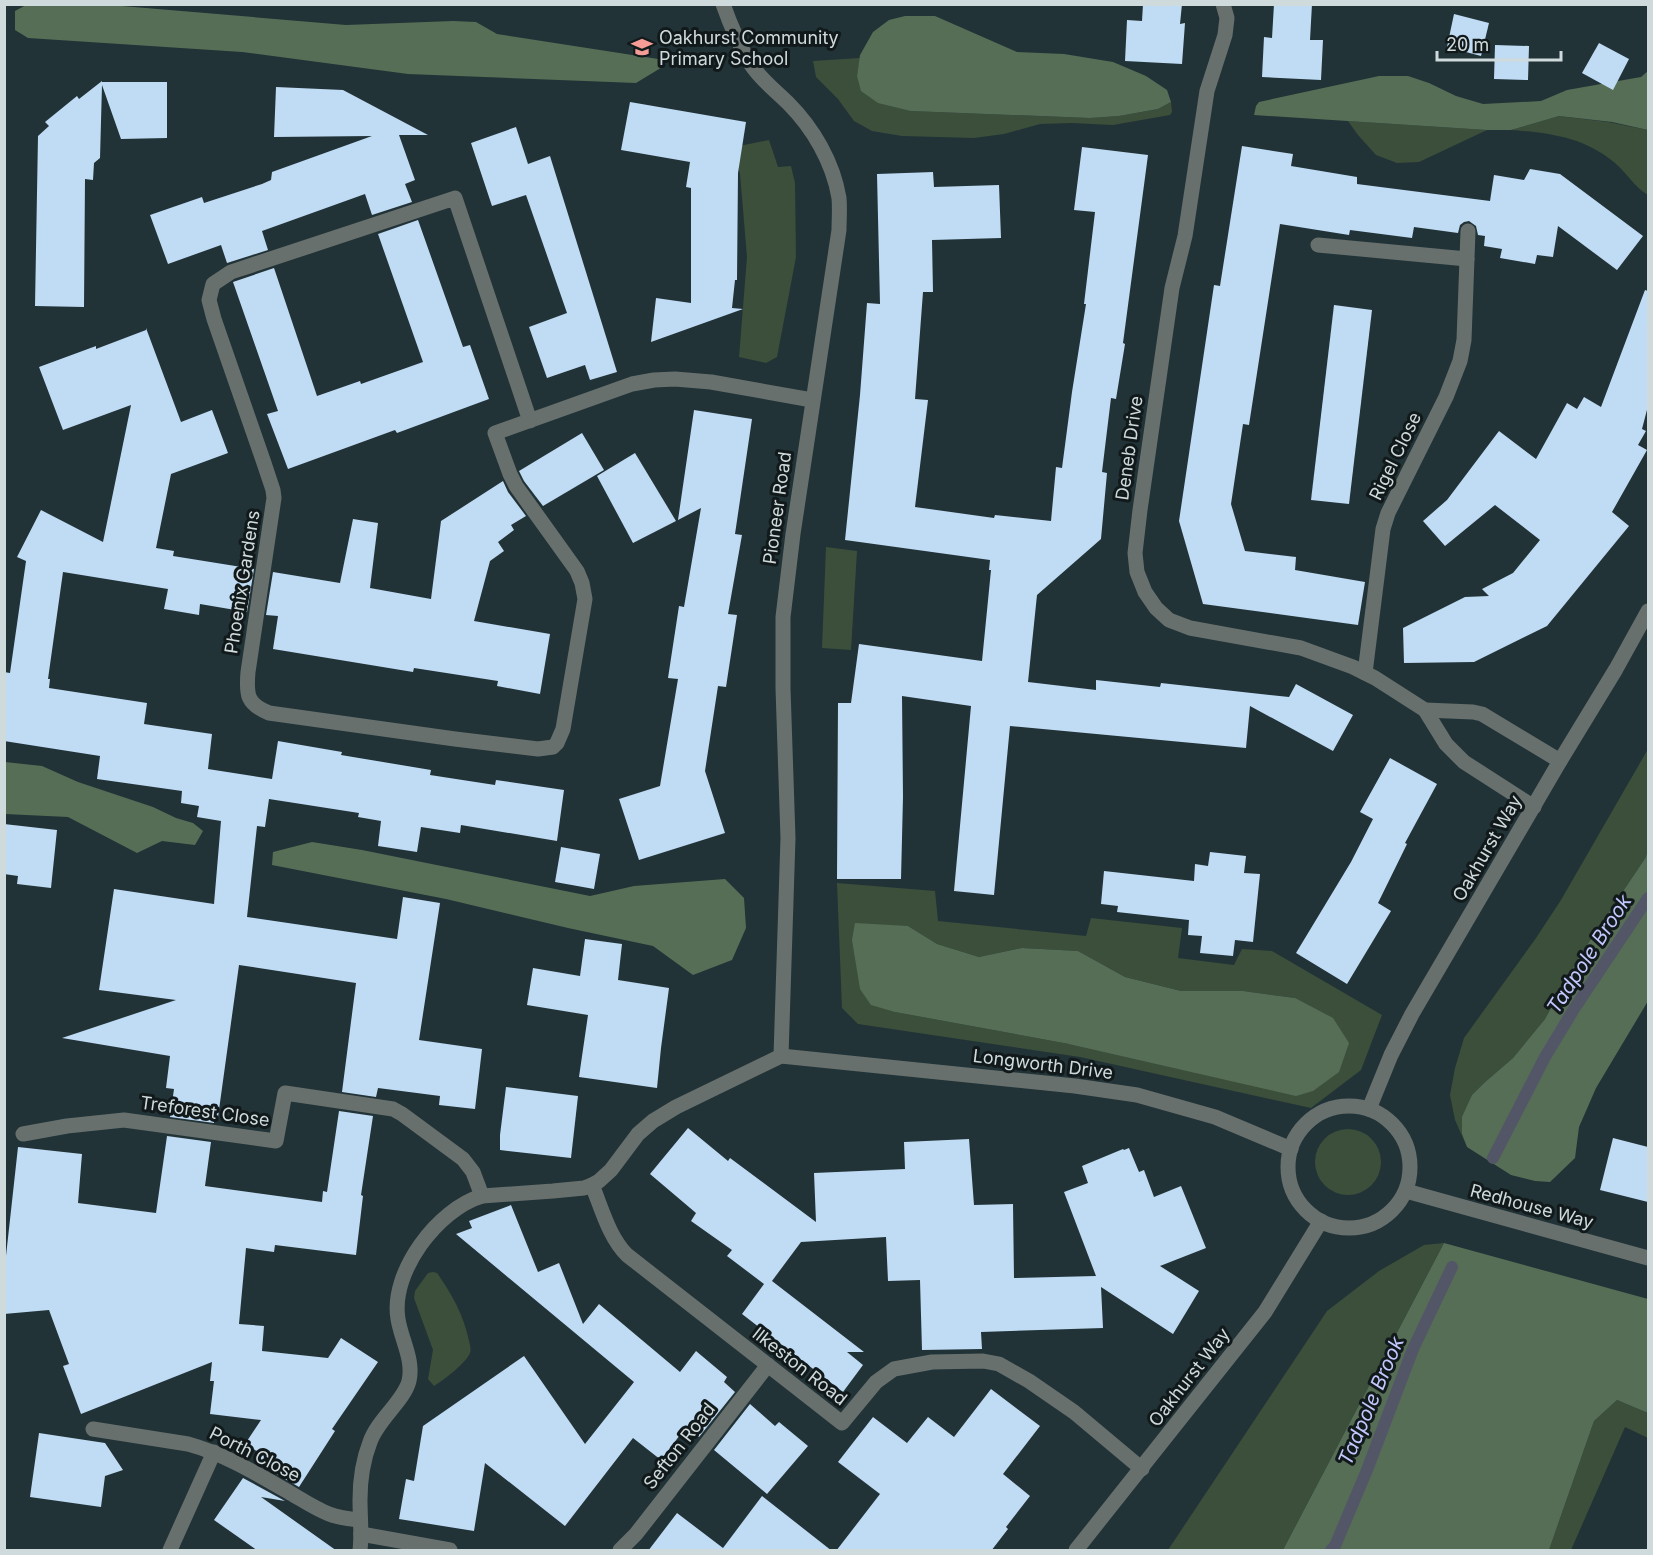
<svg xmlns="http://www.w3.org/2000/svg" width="1653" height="1555" viewBox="0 0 1653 1555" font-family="Inter,sans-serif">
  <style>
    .green { fill: #3c4f3b; fill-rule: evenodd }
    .forest { fill: #576e56 }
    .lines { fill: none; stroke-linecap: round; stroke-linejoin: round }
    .stream { stroke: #525667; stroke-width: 12 }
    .building { fill: #c0dbf4 }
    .minor { stroke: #68706e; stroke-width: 15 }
    .labels { text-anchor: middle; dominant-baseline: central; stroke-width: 6; stroke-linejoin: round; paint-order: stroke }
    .poi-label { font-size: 18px; fill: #cfdadc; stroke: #11191b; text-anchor: start }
    .street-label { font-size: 18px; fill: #cfdadc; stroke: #11191b }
    .water-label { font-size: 20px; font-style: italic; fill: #c2c7fd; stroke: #11191b }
  </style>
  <rect width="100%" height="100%" fill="#213337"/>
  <g class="green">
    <polygon points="860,58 857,76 911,111 1090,118 1119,116 1158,109 1171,102 1172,112 1170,115 1113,125 1072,123 1040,124 1004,134 974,138 902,136 872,131 854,121 838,99 816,77 813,61"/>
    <path d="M 1559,116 L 1608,122 L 1648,130 L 1648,195 C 1633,186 1628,174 1615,163 C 1584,137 1550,133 1511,130 Z"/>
    <polygon points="1348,121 1487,130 1419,162 1397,163 1376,155 1358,135"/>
    <polygon points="769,140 778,167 791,166 795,183 796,257 777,357 766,363 739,357 747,257 740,174 734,147"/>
    <polygon points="826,547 857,551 851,650 822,648"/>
    <polygon points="1648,749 1648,848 1646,857 1579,957 1545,1019 1513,1058 1484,1083 1472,1095 1462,1134 1467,1147 1455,1120 1450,1095 1455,1068 1464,1038 1536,938 1561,900"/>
    <path d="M 837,883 L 935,891 L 938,921 L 1086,936 L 1091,918 L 1182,928 L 1178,958 L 1234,965 L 1242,949 L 1272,951 L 1382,1015 L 1361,1070 L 1311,1108 L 1080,1057 L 858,1024 L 842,1008 ZM 908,926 L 937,944 L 979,957 L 1022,948 L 1078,951 L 1125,977 L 1181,991 L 1243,991 L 1295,998 L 1069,1044 L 895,1012 Z"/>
    <circle cx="1348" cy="1162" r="33"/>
    <polygon points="1444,1243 1283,1550 1168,1550 1327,1311 1379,1271 1424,1245"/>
    <path d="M 433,1272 L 437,1273 C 452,1294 464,1316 469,1341 C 470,1346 472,1350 469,1355 C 464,1364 444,1380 434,1386 L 428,1379 L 433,1350 L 414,1298 L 415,1291 L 428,1273 Z"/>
    <polygon points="1617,1400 1648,1413 1648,1438 1625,1427 1571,1550 1549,1550 1594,1421"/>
  </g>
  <g class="forest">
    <polygon points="110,5 346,25 453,21 476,22 497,34 658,59 664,66 636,83 408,74 242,52 28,38 15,30 15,11 26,5"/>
    <polygon points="905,16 935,16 1017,52 1064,54 1113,62 1146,76 1167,90 1171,102 1158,109 1119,116 1090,118 911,111 878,103 861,91 857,76 860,55 873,32 889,20"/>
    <polygon points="1648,71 1648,130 1612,122 1559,116 1511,130 1487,130 1254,115 1256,106 1259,102 1379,76 1408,76 1429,83 1456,96 1483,104 1541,101 1567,90 1641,77"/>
    <polygon points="5,762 42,766 78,782 153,807 176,818 193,823 203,831 195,845 162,841 137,853 68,817 5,814"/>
    <polygon points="312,842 362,850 590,896 634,886 725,879 744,898 746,928 732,960 693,975 653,946 568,928 446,899 272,865 273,852"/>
    <polygon points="1648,848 1648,1001 1596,1088 1579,1127 1575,1158 1550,1182 1535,1181 1511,1175 1467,1147 1462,1134 1462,1117 1472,1095 1484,1083 1513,1058 1545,1019 1579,957 1646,857"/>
    <polygon points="855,923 908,926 937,944 979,957 1022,948 1078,951 1125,977 1181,991 1243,991 1295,998 1333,1018 1349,1043 1339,1072 1313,1091 1296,1096 1069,1044 895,1012 871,1005 860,989 852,940"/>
    <polygon points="1444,1243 1648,1299 1648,1413 1617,1400 1594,1421 1549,1550 1283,1550"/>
  </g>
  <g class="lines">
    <g class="stream">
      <polyline points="1493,1158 1545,1057 1574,1009 1648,898"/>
      <polyline points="1331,1550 1335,1546 1367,1470 1413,1349 1452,1267"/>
    </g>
  </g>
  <g class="building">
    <polygon points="1143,4 1182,4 1180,24 1185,23 1182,64 1125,61 1127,20 1142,21"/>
    <polygon points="1274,4 1312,4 1310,40 1323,40 1321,80 1262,77 1264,37 1272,38"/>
    <polygon points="1454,14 1489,23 1481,56 1447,47"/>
    <polygon points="1599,43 1629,59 1613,90 1582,73"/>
    <polygon points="1495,45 1529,46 1528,80 1494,79"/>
    <polygon points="102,81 102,82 167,82 167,138 121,139 102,85 100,158 94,163 93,180 85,179 84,307 35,306 38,136 49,126 45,122 77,96 79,99"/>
    <polygon points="276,87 343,90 428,135 399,135 415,180 405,184 412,202 372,215 365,194 262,231 268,250 227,263 221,245 168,264 150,215 202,197 204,203 262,184 271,180 272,172 372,136 274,137"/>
    <polygon points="630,102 746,122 738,173 737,280 735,280 732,308 743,309 651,342 656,298 691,303 691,188 686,187 690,162 621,150"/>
    <polygon points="516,127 528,164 550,156 617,372 590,380 585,365 547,378 529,327 567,313 526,195 492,206 471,143"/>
    <polygon points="1242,146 1293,154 1291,166 1357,177 1357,184 1490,201 1494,175 1524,180 1530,169 1560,174 1643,236 1617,270 1558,226 1553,257 1537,255 1535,264 1500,258 1502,249 1484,246 1485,236 1478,235 1476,226 1469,221 1464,222 1460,225 1458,233 1414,227 1412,238 1350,230 1349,235 1280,224 1249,425 1243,424 1231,504 1245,551 1296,557 1295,570 1365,582 1358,625 1203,604 1179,521 1214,285 1220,286"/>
    <polygon points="1082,147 1148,155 1123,343 1125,344 1116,399 1111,398 1102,472 1107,473 1101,539 1037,595 1028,682 1096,690 1096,680 1160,687 1161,683 1289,697 1296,684 1353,715 1333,751 1250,706 1246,748 1010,726 994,895 954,891 971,706 902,696 903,797 901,879 837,879 838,703 851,703 859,644 982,661 991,570 989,570 990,560 845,540 860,395 867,303 880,304 877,174 933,172 934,187 999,185 1001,238 932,240 933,292 923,292 915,399 928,400 915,507 994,518 995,515 1051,521 1056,467 1062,468 1072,392 1086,304 1084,304 1095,212 1074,210"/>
    <polygon points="418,220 463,347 470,345 489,399 397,433 395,430 288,469 267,414 278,411 233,282 274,268 317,396 360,381 361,384 423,362 378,234"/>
    <polygon points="1645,290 1648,291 1648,406 1642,429 1646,431 1638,445 1647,450 1612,512 1629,526 1547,626 1474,662 1404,663 1403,628 1465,597 1489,596 1482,589 1513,573 1540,540 1495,505 1445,546 1423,521 1447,500 1499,431 1536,459 1567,403 1577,409 1584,397 1601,407"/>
    <polygon points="1334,305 1372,310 1349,504 1311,500"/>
    <polygon points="146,328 181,422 212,410 228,453 171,474 156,548 174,551 173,556 254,569 247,612 200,604 199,615 164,609 168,589 63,572 48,679 50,679 49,688 147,703 144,724 212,734 208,769 272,779 278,741 342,752 341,755 431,770 430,775 495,785 496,780 564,790 557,841 461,825 460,833 421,827 417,852 378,846 381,821 358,817 359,813 269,799 265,827 257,826 247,917 397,939 403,897 440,903 419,1040 482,1049 475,1109 439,1105 440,1096 378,1088 376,1097 342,1092 356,983 239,965 218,1117 214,1116 214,1123 170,1117 174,1089 166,1088 170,1056 62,1038 176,1000 99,990 114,889 214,904 221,821 197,817 199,806 181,803 182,791 97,779 100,756 4,741 4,672 10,673 26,561 17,557 41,510 103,542 131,405 63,430 39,367 96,346 96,349 146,330"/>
    <polygon points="694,410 752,419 735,534 742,535 728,614 737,615 726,687 718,686 705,771 725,833 639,860 619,799 660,786 678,679 668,678 679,606 684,607 701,508 678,520"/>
    <polygon points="582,433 604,470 543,506 524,481 519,471"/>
    <polygon points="635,453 676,521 633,543 597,476"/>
    <polygon points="503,481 508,492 526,516 511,525 514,530 498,542 504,551 490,561 474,621 550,634 540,694 497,686 498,681 414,668 413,672 273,649 278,616 266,615 273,572 340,583 353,519 378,523 370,588 431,599 441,521"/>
    <polygon points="1390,758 1437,784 1405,843 1407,844 1378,903 1391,911 1347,984 1296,953 1351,862 1373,819 1360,812"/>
    <polygon points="4,824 57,830 51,888 17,884 18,876 4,874"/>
    <polygon points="561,847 600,854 594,889 555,882"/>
    <polygon points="1210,852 1246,856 1244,873 1260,874 1253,942 1235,940 1233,956 1200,953 1202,936 1188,935 1189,920 1117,912 1118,906 1101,904 1104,871 1194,881 1195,864 1208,866"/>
    <polygon points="585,939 622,944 618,980 669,988 661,1048 657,1088 579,1077 588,1015 527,1005 533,968 580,976"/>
    <polygon points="506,1087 578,1096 571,1158 500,1150 500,1135"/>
    <polygon points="339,1111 373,1116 361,1195 363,1196 356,1255 275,1245 274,1252 246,1248 239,1324 264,1326 262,1351 328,1358 341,1338 378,1362 332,1429 335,1431 299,1487 254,1461 260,1453 245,1444 261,1420 210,1414 214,1381 210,1381 212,1362 81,1414 63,1366 69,1364 49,1310 4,1314 4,1274 18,1147 82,1154 78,1203 156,1213 167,1136 211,1142 205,1186 322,1202 323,1191 327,1192"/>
    <polygon points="688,1128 728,1161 730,1158 816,1222 814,1173 905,1169 904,1142 969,1139 974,1205 1013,1204 1014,1278 1096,1276 1064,1192 1088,1183 1082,1166 1123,1149 1124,1150 1129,1148 1139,1172 1144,1170 1154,1197 1181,1186 1206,1248 1160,1266 1199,1291 1173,1334 1101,1287 1103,1328 981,1332 982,1349 922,1350 920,1280 888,1281 886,1237 801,1242 772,1281 864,1352 847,1352 863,1365 843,1392 742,1314 764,1284 727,1256 732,1250 691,1221 696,1213 650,1174"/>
    <polygon points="1613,1138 1648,1147 1648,1202 1600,1190"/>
    <polygon points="511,1205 538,1272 559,1263 583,1324 599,1304 680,1372 696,1351 727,1377 724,1382 735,1392 699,1437 686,1427 661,1460 633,1438 565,1526 485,1463 474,1531 399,1519 406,1479 414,1481 423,1426 524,1356 585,1444 634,1382 456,1234 472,1228 469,1221"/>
    <polygon points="991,1389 1040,1426 1003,1474 1030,1496 1006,1527 1008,1529 991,1551 836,1551 880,1494 838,1462 873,1417 907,1443 928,1417 954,1437"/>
    <polygon points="750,1404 775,1426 779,1422 808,1446 767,1494 714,1450"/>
    <polygon points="39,1433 105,1443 123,1470 105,1476 101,1507 30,1497"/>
    <polygon points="243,1478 285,1501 261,1497 337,1551 258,1551 214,1520"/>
    <polygon points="762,1496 832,1551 648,1551 677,1513 723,1548"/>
  </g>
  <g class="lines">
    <g class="minor">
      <path d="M 723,4 C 730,24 739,45 750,63 C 760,79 775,90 788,103 C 813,128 833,162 839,198 C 840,209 839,220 839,230 L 793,534 L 783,617 L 783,688 L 788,838 L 781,1056"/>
      <polyline points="1223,4 1227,18 1225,35 1207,91 1185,236 1172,288 1140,510 1135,553 1137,572 1145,592 1156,608 1169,620 1190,628 1301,648 1353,667 1375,678 1425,710 1446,744 1464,762 1534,807"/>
      <polyline points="1318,245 1467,259"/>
      <path d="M 530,421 L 455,198 L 231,272 L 213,284 L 209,300 L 214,319 L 264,463 L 273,490 L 274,498 L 248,672 C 246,695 247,704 269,713 L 455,739 L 538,749 L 553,747 L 557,743 L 563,729 L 585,599 L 582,583 L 577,571 L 516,486 L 510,474 L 495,433 L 632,384 L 654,380 L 675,379 L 711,382 L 812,400"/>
      <polyline points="1365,673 1383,529 1388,513 1446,397 1460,361 1464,340 1468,231"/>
      <polyline points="1425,710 1473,712 1482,714 1560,761"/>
      <polyline points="781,1056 1075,1086 1137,1095 1215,1117 1291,1149"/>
      <circle cx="1349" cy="1167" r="61"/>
      <polyline points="1369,1109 1391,1055 1412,1014 1560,761 1616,669 1648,611"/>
      <polyline points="23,1134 67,1126 124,1120 276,1141 285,1093 393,1109 402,1114 463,1159 473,1172 482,1196"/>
      <path d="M 592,1185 C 602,1209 609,1237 627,1255 L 842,1423 L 876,1382 L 894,1369 L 932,1362 L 983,1361 L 999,1364 L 1029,1381 L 1074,1412 L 1142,1469"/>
      <polyline points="1406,1191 1648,1258"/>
      <path d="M 93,1429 L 188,1444 C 225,1454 259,1475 292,1494 C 304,1501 316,1509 329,1514 C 339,1518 349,1519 360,1520"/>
      <polyline points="361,1534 450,1550"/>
      <polyline points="170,1550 214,1452"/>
      <path d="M 360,1550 C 362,1534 360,1517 360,1500 C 360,1481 363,1460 370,1442 C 378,1419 404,1401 409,1381 C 414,1360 401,1339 398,1319 C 390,1272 438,1209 482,1196 L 553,1191 L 584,1188 L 592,1185 L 599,1181 L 611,1170 L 638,1134 L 653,1121 L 676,1107 L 781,1056"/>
      <polyline points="620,1550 636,1534 768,1365"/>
      <polyline points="1076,1550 1265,1312 1321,1221"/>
    </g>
  </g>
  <defs>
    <symbol id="school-bare" viewBox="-9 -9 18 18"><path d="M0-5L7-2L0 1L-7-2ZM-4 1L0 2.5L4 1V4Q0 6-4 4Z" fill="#f59c96" stroke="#11191b" stroke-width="2.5" paint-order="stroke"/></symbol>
  </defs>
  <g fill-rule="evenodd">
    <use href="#school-bare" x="627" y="32" width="30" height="30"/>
  </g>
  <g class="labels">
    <g class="poi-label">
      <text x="659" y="37">Oakhurst Community<tspan x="659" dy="21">Primary School</tspan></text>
    </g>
    <g class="street-label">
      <text transform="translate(1129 448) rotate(-82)">Deneb Drive</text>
      <text transform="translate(1395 456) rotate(-64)">Rigel Close</text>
      <text transform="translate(777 508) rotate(-82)">Pioneer Road</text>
      <text transform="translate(242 582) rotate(-81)">Phoenix Gardens</text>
      <text transform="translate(1487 848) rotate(-60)">Oakhurst Way</text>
      <text transform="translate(1043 1064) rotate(7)">Longworth Drive</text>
      <text transform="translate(205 1111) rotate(8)">Treforest Close</text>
      <text transform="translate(1532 1206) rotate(15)">Redhouse Way</text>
      <text transform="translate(800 1366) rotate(38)">Ilkeston Road</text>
      <text transform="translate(1189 1377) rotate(-52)">Oakhurst Way</text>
      <text transform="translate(679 1446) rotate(-52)">Sefton Road</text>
      <text transform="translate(255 1454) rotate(27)">Porth Close</text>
    </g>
    <g class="water-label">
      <text transform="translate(1589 954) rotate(-57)">Tadpole Brook</text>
      <text transform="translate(1371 1401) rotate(-67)">Tadpole Brook</text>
    </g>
  </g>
  <rect width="1653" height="1555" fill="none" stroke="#cfdadc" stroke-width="12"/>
  <path d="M1437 51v9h124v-9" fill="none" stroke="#cfdadc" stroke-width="3"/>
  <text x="1446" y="51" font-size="18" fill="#cfdadc" stroke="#11191b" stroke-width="4.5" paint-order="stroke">20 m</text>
</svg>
